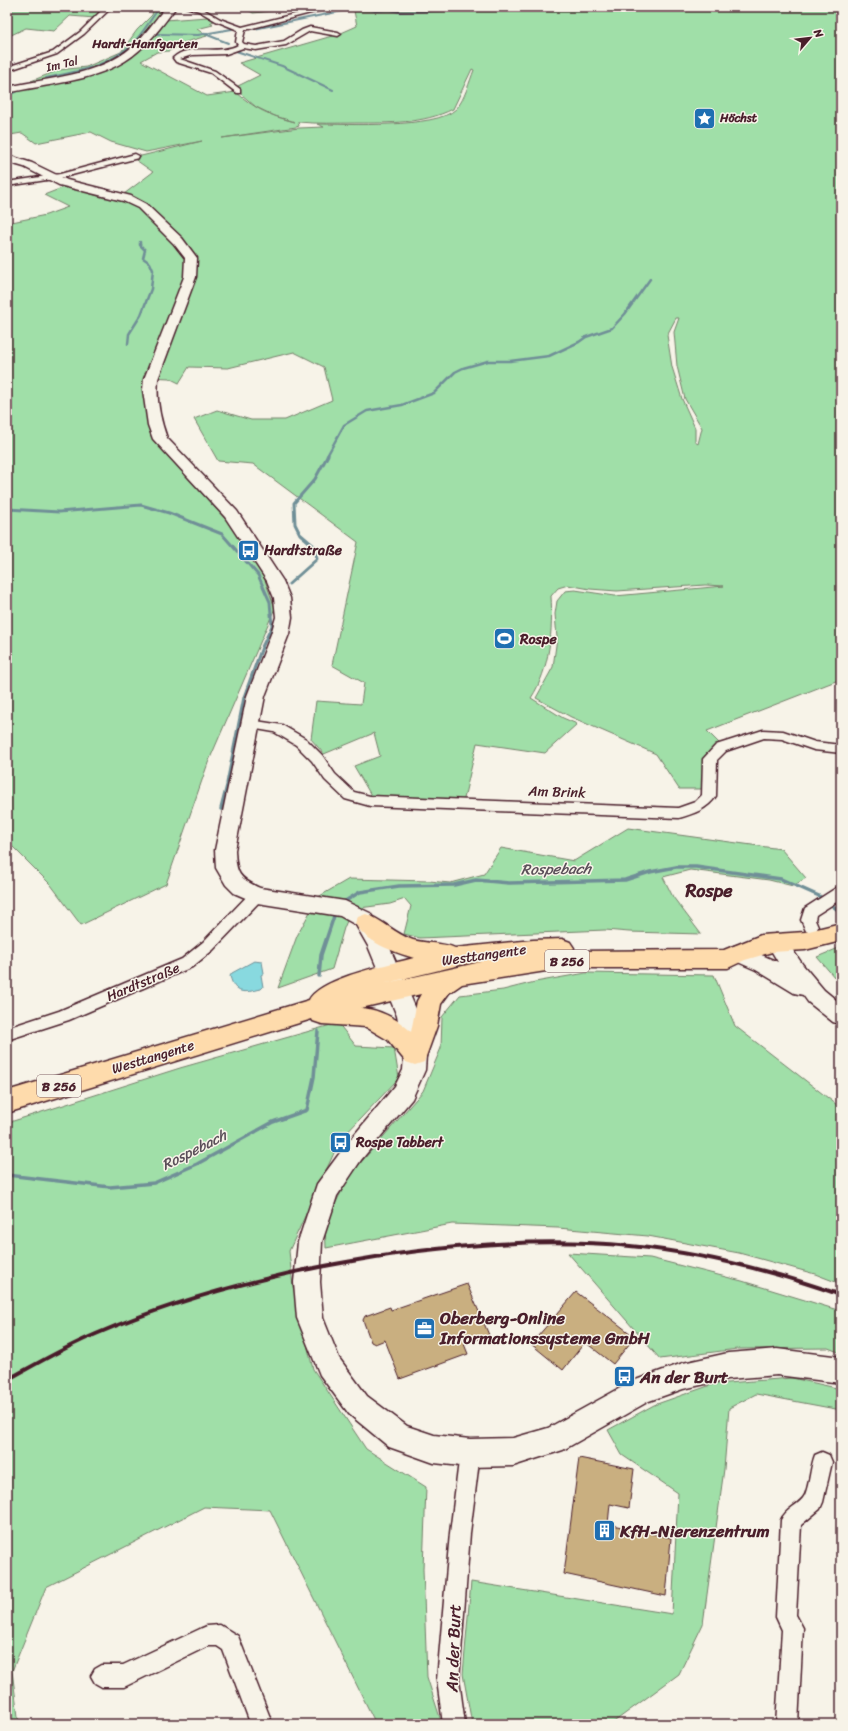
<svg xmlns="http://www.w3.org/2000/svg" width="848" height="1731" viewBox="0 0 848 1731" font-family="Sriracha,sans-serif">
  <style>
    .green { fill: #a0dfa8; stroke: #757f6a; fill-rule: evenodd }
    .water { fill: #88d9df; stroke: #6f8f97 }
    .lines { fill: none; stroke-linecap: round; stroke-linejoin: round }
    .stream-far3 { stroke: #6f8f97; stroke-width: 2 }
    .stream-far2 { stroke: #6f8f97; stroke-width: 2.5 }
    .stream-far1 { stroke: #6f8f97; stroke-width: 3 }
    .stream { stroke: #6f8f97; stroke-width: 3.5 }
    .building { fill: #c9af80; stroke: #4a1f2b }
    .street-casing { stroke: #4a1f2b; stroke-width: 3 }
    .secondary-casing { stroke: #4a1f2b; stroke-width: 3 }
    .primary-casing { stroke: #4a1f2b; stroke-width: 3 }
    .street { fill: #f7f3e8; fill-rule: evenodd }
    .secondary { fill: #f7f3e8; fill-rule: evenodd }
    .primary { fill: #fedbac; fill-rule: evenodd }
    .rail { stroke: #4a1f2b; stroke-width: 4 }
    .labels { text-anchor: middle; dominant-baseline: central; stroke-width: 3; stroke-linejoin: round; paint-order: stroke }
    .far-street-label { font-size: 12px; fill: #4a1f2b; stroke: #f7f3e8 }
    .far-poi-label { font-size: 12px; font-weight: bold; fill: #4a1f2b; stroke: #f7f3e8; text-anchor: start }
    .far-quarter-label { font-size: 13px; font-weight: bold; fill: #4a1f2b; stroke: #f7f3e8 }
    .shield { fill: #f7f3e8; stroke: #7e5f64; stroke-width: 1 }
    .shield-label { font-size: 13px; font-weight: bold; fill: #4a1f2b }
    .poi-label { font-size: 14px; font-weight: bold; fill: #4a1f2b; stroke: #f7f3e8; text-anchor: start }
    .street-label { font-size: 14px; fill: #4a1f2b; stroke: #f7f3e8 }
    .water-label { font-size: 15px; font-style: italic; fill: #5a4e58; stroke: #f7f3e8 }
    .near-poi-label { font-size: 17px; font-weight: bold; fill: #4a1f2b; stroke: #f7f3e8; text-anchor: start }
    .near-street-label { font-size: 17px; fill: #4a1f2b; stroke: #f7f3e8 }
    .district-label { font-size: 18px; font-weight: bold; fill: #4a1f2b; stroke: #f7f3e8 }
  </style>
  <rect width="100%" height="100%" fill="#f7f3e8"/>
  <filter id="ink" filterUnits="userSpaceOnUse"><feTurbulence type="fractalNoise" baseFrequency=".025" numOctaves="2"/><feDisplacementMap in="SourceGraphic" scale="8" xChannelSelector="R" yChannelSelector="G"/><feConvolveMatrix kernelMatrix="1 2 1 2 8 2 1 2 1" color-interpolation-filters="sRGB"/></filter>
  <g filter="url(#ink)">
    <g class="green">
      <polygon points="7,7 106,7 95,18 70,16 54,31 26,28 7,37"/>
      <path d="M 154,7 L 165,7 L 160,12 L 161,17 L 165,20 L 208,17 L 214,21 L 210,23 L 213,25 L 197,29 L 207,36 L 186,42 L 169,51 L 157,52 L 141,61 L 207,96 L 236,92 C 255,109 270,116 295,122 L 275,116 L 256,107 L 234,88 L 260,75 L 239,63 L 339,34 L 357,26 L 354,11 L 468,9 L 470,7 L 841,7 L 841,679 L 707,731 L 720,744 C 699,757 704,768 704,789 L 679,789 L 656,754 L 571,717 L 536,698 L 553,667 L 557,638 L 555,614 L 557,601 L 565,591 L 575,590 L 615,596 L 724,586 L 705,585 L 617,591 L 590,589 L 568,585 L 558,588 L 551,596 C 553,630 550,669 531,698 L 563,718 L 577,724 L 545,753 L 477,743 L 463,803 L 372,797 L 354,766 L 380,756 L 374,733 L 324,754 L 311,739 L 316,701 L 361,704 L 364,683 L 332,665 L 358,542 L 253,464 L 218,461 L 194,419 L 217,410 L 251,420 L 285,420 L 332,400 L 324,367 L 294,352 L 228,368 L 189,367 L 179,383 L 169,378 L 146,377 L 154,436 L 167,455 L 228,522 L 263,575 L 275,608 L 208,763 L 166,884 L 81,925 L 51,885 L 7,841 L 7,223 L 46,215 L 68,207 L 44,195 L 67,186 L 104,198 L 124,194 L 153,172 L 133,158 L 202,141 L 146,152 L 111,142 L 91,132 L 36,143 L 22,133 L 10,135 L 7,131 L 7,92 L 81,75 L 105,64 C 82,72 56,82 31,81 L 59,70 L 86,67 L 121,52 L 137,30 L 152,15 ZM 472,69 L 474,70 C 470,80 464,101 456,109 C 436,129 346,124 317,124 L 324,127 L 299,128 L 222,138 L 296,127 L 299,126 L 298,122 C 318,124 337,123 356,123 C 389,123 423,124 453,109 ZM 676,318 L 679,318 L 674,332 L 677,366 L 685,399 L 702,428 L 698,444 L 695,442 L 695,428 L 682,399 L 672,367 L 667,335 Z"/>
      <polygon points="243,7 295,7 293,9 253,13"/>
      <polygon points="628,828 781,849 806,878 793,886 769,880 690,870 663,877 673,897 701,934 629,932 605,930 420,938 404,934 411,906 405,899 390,904 352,909 344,928 332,969 278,988 297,936 318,897 349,879 429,881 450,883 484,874 501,848 574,861"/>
      <polygon points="841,947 841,985 817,957"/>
      <polygon points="586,973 714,975 735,1026 841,1108 841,1284 815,1274 739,1253 648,1236 558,1228 452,1224 326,1248 325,1223 350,1175 423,1091 441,1048 442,1017 460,995 503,990 535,982"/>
      <polygon points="338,1023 356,1046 394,1048 399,1078 340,1140 289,1251 293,1287 313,1369 366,1449 426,1487 423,1569 427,1677 442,1724 376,1724 270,1510 204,1507 46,1587 12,1671 19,1724 7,1724 7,1123 180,1068"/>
      <polygon points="568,1253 650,1258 742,1281 841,1311 841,1353 828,1348 737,1349 660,1359"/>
      <polygon points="792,1378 841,1389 841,1410 756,1394 729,1408 724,1469 703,1624 679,1674 611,1724 472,1724 463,1674 471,1582 672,1614 678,1493 622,1455 608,1430 654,1405 714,1384"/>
    </g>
    <path class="water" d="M 254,961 L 262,962 L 264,973 L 261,975 L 263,987 L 261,989 C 244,993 235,995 230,976 L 232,973 Z"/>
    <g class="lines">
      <g class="stream-far3">
        <polyline points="254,29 347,10 368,9 375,11 390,10 399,12 436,11 474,7"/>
        <polyline points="157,34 198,35 232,29"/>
        <polyline points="205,34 228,43"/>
        <polyline points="236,51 282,66 333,90"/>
        <path d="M 46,78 C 74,72 107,67 130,46 C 142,35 150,20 160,7"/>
        <polyline points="7,95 21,90"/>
      </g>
      <g class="stream-far2">
        <polyline points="128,344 129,334 141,315 151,289 153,270 150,263 143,258 145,250 140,245 140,242"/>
        <polyline points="327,456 344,425 367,411 402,405 434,393 455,372 463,368 488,361 510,361 549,356 579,342 586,337 612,328 625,314 650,279"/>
      </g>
      <g class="stream-far1">
        <polyline points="7,509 59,512 141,505 169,513 222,534 258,575 270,602 272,626 262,647 244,697 227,783"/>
        <polyline points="289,584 317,559 314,546 300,534 295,524 294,503 315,479 328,455"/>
      </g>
      <g class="stream">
        <polyline points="221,809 228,782"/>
        <polyline points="342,903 360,892 399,886 454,885 476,880 509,883 625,880 650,872 676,867 696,867 781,879 819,896 841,912"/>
        <polyline points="319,976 321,955 335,913"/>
        <polyline points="7,1175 110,1187 154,1183 197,1164 273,1122 307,1110 314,1077 318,1031"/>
      </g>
    </g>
    <g class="building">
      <polygon points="467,1284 489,1335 464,1344 468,1354 400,1379 385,1340 375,1344 371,1342 363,1320 365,1316 390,1307 391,1310"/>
      <polygon points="576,1292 635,1337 613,1364 585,1342 563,1370 531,1344"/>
      <polygon points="579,1458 634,1469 629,1508 610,1504 608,1524 671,1538 666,1596 564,1574"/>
    </g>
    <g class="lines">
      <defs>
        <g id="street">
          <polygon points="105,7 112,7 84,34 57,54 7,71 7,67 53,52 80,32"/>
          <path d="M 186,7 L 203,9 L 220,19 L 242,27 L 323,7 L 334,7 L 245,30 L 242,42 L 244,44 L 256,46 L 284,41 L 302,30 L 310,27 L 338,32 L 341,34 L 338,36 L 310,31 L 286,45 L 256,50 L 243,48 L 226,54 L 192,55 L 180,59 L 215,71 L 240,89 L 240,93 L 237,93 L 211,73 L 176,62 L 173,58 C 190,42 218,56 238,45 L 236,42 L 238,30 L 216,21 L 199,11 Z"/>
          <polygon points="135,154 139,156 138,158 60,178 7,186 7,182 60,174"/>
          <path d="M 250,720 L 282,725 L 306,739 L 322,755 L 335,774 L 354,792 L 370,796 L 678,808 L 695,802 L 702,795 L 703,759 L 716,745 L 763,730 L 783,731 L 815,742 L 841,745 L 841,753 L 814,750 L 782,739 L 764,738 L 726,751 L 717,760 L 716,796 C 708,809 693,814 679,818 L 370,806 L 345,799 L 325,780 L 312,761 L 296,745 L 274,732 L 245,727 L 244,724 L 245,721 Z"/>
          <polygon points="841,887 841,899 816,915 815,920 818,927 816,931 811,933 806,931 801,920 805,908 836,888"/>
          <polygon points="257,890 262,891 264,895 262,899 213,950 192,967 69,1020 7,1040 7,1028 59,1011 182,959 203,942 252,891"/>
          <polygon points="470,1443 477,1446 480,1453 470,1533 459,1680 465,1724 443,1724 437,1680 450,1533 460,1453 463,1446"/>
          <path d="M 822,1452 L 829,1455 L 832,1462 L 823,1502 L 820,1509 L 801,1525 L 796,1615 L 803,1628 L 798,1724 L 776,1724 L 782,1630 L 776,1617 L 781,1520 C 786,1508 800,1505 805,1495 C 810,1483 810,1468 815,1455 Z"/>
          <polygon points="220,1625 238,1636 271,1720 271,1724 249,1724 249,1720 223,1650 217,1646 208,1646 124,1687 102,1687 95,1683 91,1676 95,1669 102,1665 123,1665 200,1629 207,1626"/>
        </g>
        <g id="secondary">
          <path d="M 166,7 L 176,7 C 162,26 146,48 125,61 C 91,82 46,84 7,93 L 7,87 C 48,78 98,76 132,47 C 145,35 155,20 166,7 Z"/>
          <path d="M 7,155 L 32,163 L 67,180 L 131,196 L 146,204 L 182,238 L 197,258 L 196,277 L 158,379 C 156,399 160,419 167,438 L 237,511 L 283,581 L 290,598 L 292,617 L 289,634 L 265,696 L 235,850 C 236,873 238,878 260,888 L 345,901 L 370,913 L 389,946 L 419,1016 L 426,1055 L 425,1070 L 412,1099 L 361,1160 L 337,1196 L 322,1242 L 320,1282 L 323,1318 L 339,1358 L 367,1396 L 407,1426 L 434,1435 L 470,1439 L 513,1438 L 548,1428 L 633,1381 L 683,1363 L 728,1353 L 777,1349 L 841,1357 L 841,1383 L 777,1375 L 728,1379 L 683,1389 L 649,1401 L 563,1450 L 513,1466 L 470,1467 L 434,1463 L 389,1447 L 349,1414 L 320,1375 L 297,1318 L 294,1282 L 298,1242 L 317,1184 L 345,1146 L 395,1086 L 403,1070 L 404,1055 L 397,1016 L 368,946 L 356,925 L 340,916 L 257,903 L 234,893 L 226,885 L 216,868 L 215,850 L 247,696 L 271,634 L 276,617 L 274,598 L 267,581 L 225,517 L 153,439 L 148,425 L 143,390 L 144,379 L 184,277 L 185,258 L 174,244 L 138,208 L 123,201 L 59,185 L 24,167 L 7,162 Z"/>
          <polygon points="776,934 783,936 803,965 824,990 841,1004 841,1025 833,1022 808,1002 803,995 794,993 756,970 731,959 727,953 731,947 738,945 778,962 766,942 769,936"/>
        </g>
        <path id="primary" d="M 366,914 C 383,920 395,934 413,940 C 427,944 442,942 455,948 L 533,940 L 562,939 L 570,942 L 574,948 L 572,951 L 724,950 L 761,935 L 805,932 L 841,923 L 841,941 L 805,950 L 772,952 L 745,960 L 728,968 L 586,968 L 546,971 L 462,984 L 449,993 L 441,1004 L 437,1026 L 424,1062 L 415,1065 L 406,1062 L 388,1040 L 366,1027 L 322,1024 L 313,1021 L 312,1019 L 7,1113 L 7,1091 L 309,1000 C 320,978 390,964 414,958 C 394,952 365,942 355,923 L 358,917 ZM 481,962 L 382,984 L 464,964 ZM 421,994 L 417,1001 L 411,1032 C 399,1019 378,1009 361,1008 Z"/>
      </defs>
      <use href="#street" class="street-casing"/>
      <use href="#secondary" class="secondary-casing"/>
      <use href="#primary" class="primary-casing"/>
      <use href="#street" class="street"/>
      <use href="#secondary" class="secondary"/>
      <use href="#primary" class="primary"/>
      <path class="rail" d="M 7,1380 C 36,1364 65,1347 96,1334 C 180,1298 268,1275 358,1260 C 448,1245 539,1237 630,1246 C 703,1253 773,1271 841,1295"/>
    </g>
  </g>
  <defs>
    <symbol id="sight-square" viewBox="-11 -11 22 22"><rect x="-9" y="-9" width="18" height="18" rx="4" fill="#1f6fb2" stroke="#f7f3e8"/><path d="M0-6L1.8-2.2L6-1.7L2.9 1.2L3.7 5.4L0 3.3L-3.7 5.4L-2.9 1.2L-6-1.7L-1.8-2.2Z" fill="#fff"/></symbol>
    <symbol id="bus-square" viewBox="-11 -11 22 22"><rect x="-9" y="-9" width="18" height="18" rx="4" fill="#1f6fb2" stroke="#f7f3e8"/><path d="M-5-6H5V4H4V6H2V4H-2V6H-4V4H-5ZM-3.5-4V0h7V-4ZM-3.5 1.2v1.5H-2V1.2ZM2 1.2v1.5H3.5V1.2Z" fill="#fff"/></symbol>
    <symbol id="stadium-square" viewBox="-11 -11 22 22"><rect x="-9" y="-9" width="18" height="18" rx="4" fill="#1f6fb2" stroke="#f7f3e8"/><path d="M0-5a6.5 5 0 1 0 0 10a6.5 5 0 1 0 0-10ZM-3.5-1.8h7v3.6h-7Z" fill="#fff"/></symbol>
    <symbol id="office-square" viewBox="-11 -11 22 22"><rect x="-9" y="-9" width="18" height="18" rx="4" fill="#1f6fb2" stroke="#f7f3e8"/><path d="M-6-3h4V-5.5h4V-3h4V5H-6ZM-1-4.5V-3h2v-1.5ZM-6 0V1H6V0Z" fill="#fff"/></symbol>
    <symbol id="building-square" viewBox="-11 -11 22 22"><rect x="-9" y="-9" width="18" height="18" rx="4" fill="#1f6fb2" stroke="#f7f3e8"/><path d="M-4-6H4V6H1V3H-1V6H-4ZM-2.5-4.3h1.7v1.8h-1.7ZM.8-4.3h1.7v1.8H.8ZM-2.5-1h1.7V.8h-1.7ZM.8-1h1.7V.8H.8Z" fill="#fff"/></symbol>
  </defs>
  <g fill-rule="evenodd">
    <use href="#sight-square" x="692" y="106" width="25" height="25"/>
    <use href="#bus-square" x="236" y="538" width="25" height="25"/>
    <use href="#stadium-square" x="492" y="626" width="25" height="25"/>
    <use href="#bus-square" x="328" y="1130" width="25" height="25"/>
    <use href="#office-square" x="412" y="1316" width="25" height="25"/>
    <use href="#bus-square" x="612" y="1364" width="25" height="25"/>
    <use href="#building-square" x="592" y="1518" width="25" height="25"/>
  </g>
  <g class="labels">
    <g class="far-street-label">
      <text transform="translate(62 64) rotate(-13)">Im Tal</text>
    </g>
    <g class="far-poi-label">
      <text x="720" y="118">Höchst</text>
    </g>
    <g class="far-quarter-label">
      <text x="145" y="43">Hardt-Hanfgarten</text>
    </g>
    <g class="shield">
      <rect x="545" y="950" width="44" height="22" rx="3"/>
      <rect x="37" y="1075" width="44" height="22" rx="3"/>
    </g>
    <g class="shield-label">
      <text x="567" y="961">B 256</text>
      <text x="59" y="1086">B 256</text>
    </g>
    <g class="poi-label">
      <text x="264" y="550">Hardtstraße</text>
      <text x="520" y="639">Rospe</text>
      <text x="356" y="1142">Rospe Tabbert</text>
    </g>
    <g class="street-label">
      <text transform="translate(557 792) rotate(2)">Am Brink</text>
      <text transform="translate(484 955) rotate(-8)">Westtangente</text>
      <text transform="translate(143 982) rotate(-23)">Hardtstraße</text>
      <text transform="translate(153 1057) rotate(-17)">Westtangente</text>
    </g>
    <g class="water-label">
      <text transform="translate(556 869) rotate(-1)">Rospebach</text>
      <text transform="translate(194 1150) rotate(-27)">Rospebach</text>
    </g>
    <g class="near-poi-label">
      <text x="440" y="1318">Oberberg-Online<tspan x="440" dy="20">Informationssysteme GmbH</tspan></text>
      <text x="640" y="1377">An der Burt</text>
      <text x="620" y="1531">KfH-Nierenzentrum</text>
    </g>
    <g class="near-street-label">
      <text transform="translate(453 1648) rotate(-88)">An der Burt</text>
    </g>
    <g class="district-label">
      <text x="709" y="891">Rospe</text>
    </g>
  </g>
  <rect width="848" height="1731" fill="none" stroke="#f7f3e8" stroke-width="24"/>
  <rect x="12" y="12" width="824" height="1707" fill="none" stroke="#4a1f2b" stroke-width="1.5" filter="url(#ink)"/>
  <g transform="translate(810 38) rotate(62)" stroke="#f7f3e8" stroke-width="3" paint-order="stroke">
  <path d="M0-3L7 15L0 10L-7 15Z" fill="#4a1f2b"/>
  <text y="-6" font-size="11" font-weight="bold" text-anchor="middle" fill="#4a1f2b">N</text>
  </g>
</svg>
